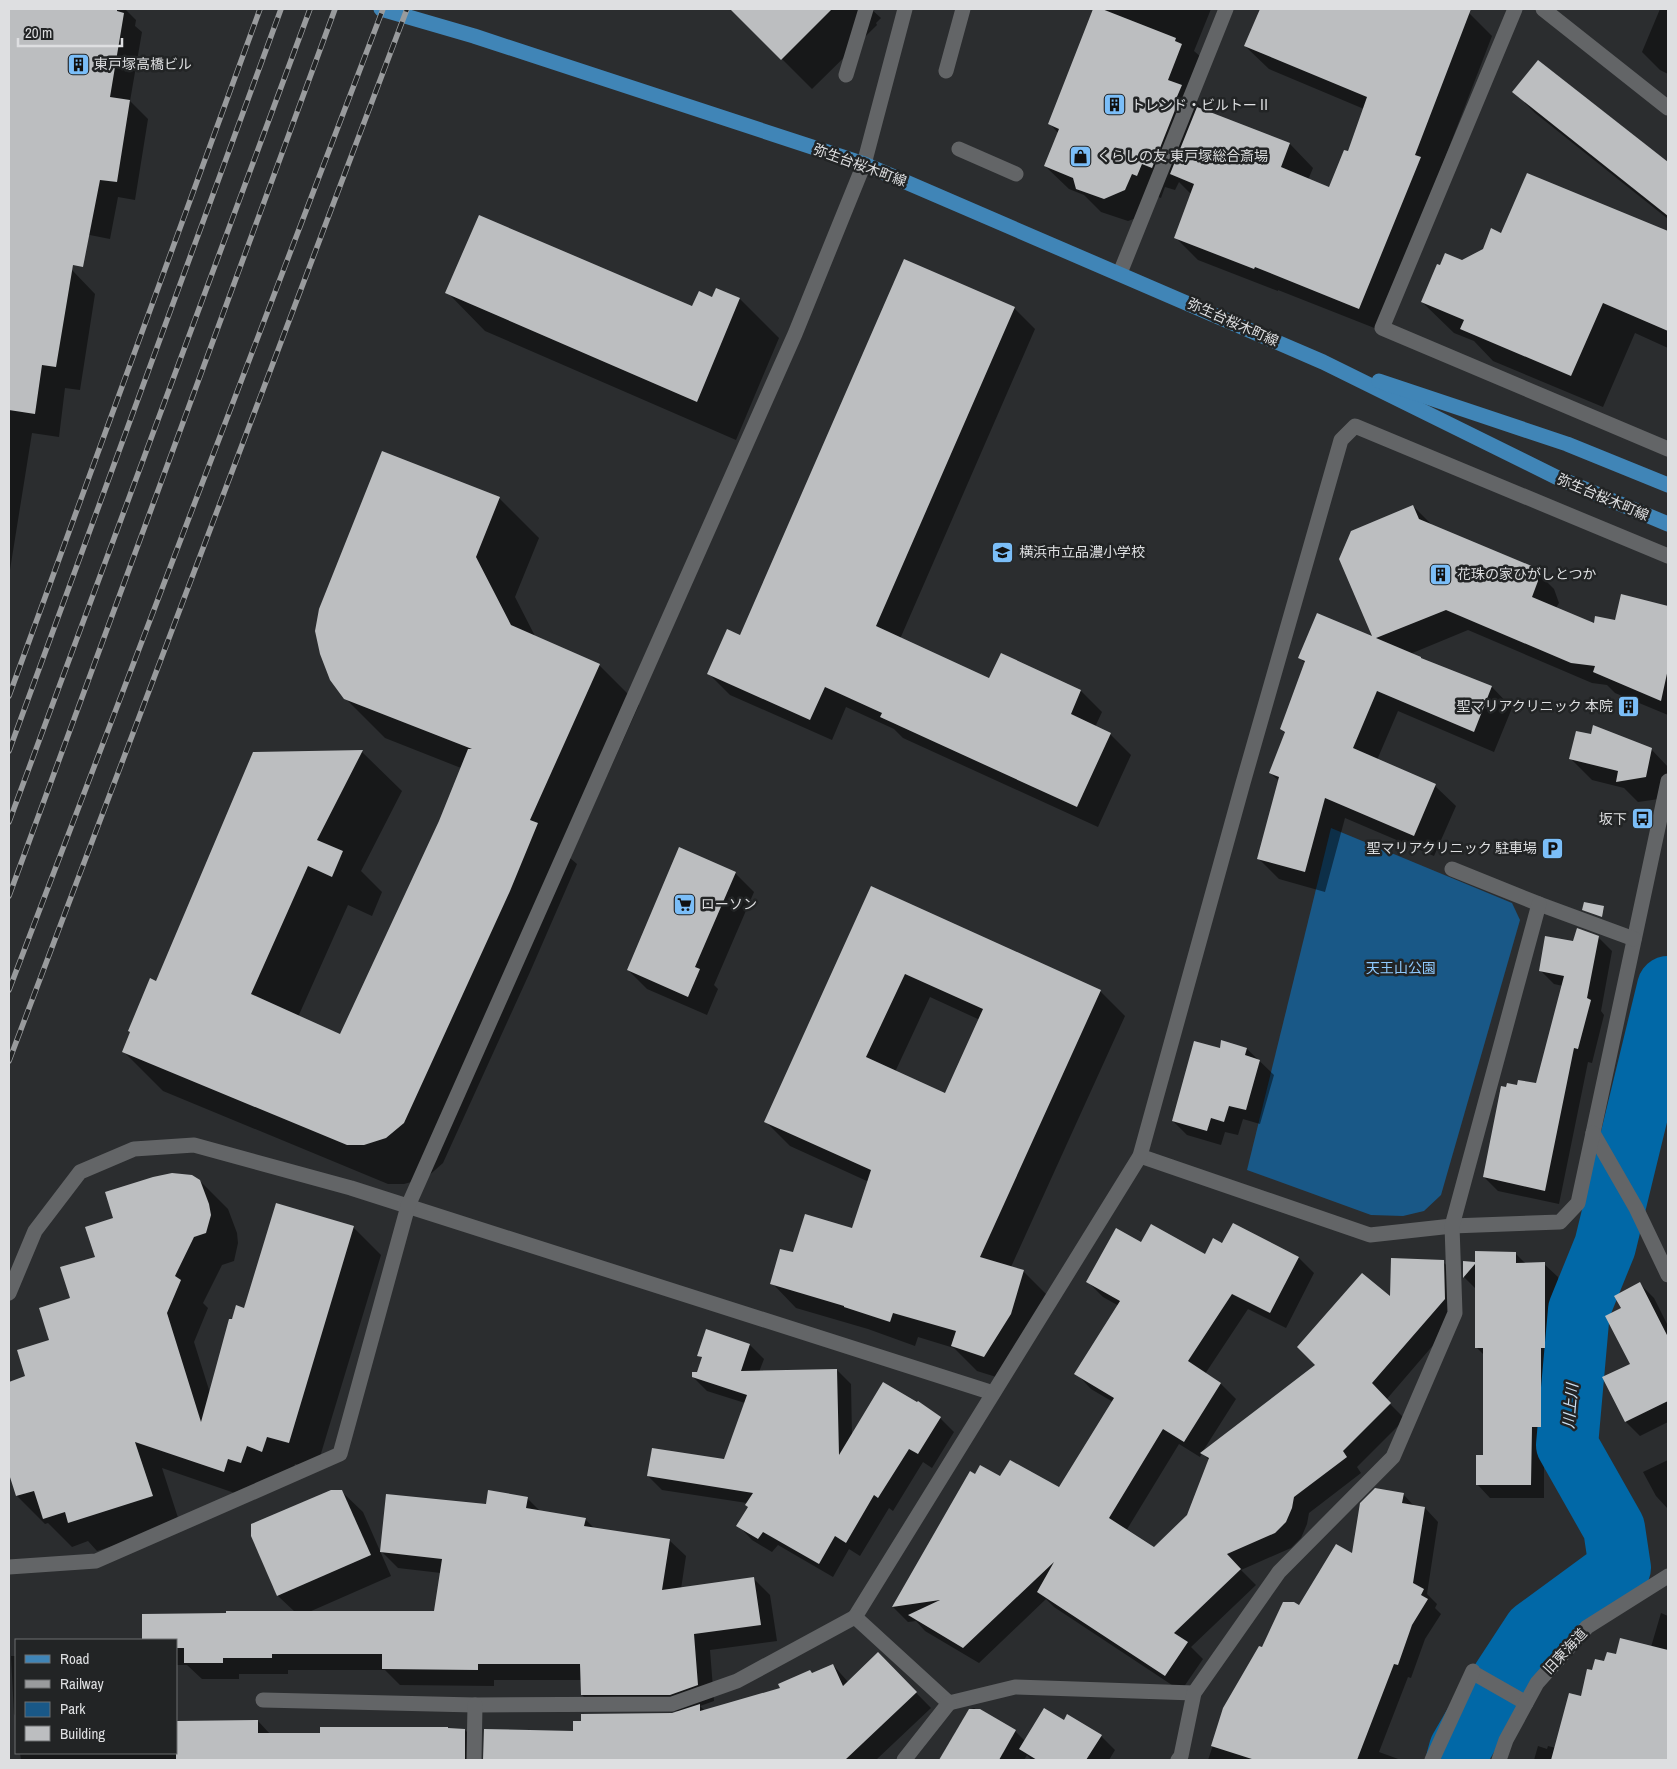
<svg xmlns="http://www.w3.org/2000/svg" width="1677" height="1769" viewBox="0 0 1677 1769" font-family="'Archivo Narrow','Noto Sans JP',sans-serif">
  <style>
    .green { fill: #195887 }
    .shadow { fill: #0007; fill-rule: evenodd }
    .lines { fill: none; stroke-linecap: round; stroke-linejoin: round }
    .river { stroke: #0168a7; stroke-width: 62 }
    .building { fill: #bcbec0; fill-rule: evenodd }
    .minor { stroke: #636567; stroke-width: 15 }
    .major { stroke: #4085b7; stroke-width: 15 }
    .rail-casing { stroke: #999b9d; stroke-width: 5.5 }
    .rail { stroke: #222425; stroke-width: 4; stroke-dasharray: 11; stroke-linecap: butt }
    .labels { text-anchor: middle; dominant-baseline: central; stroke-width: 5; stroke-linejoin: round; paint-order: stroke }
    .poi-label { font-size: 14px; fill: #dedfe1; stroke: #222425; text-anchor: start }
    .street-label { font-size: 14px; fill: #dedfe1; stroke: #222425 }
    .park-label { font-size: 14px; fill: #8fc9fd; stroke: #222425 }
    .water-label { font-size: 15px; font-style: italic; fill: #cee1f2; stroke: #222425 }
  </style>
  <rect width="100%" height="100%" fill="#2b2d2f"/>
  <polygon class="green" points="1331,828 1512,903 1520,920 1441,1195 1424,1211 1403,1216 1371,1215 1247,1170"/>
  <g class="shadow">
    <polygon points="9,9 125,9 136,20 135,26 142,32 130,101 148,119 135,200 118,197 110,239 9,219"/>
    <polygon points="732,9 871,9 881,18 876,23 877,25 812,89"/>
    <polygon points="1096,9 1211,9 1194,51 1201,57 1193,99 1204,110 1203,111 1290,144 1313,168 1308,180 1330,189 1349,153 1364,109 1269,69 1245,46 1261,9 1458,9 1469,13 1492,36 1438,176 1382,331 1278,290 1278,291 1198,260 1175,237 1191,194 1179,182 1175,190 1165,187 1161,198 1155,196 1148,214 1128,221 1101,212 1084,195 1069,189 1045,166 1058,133 1050,124"/>
    <polygon points="1660,9 1668,9 1668,74 1660,70 1642,52"/>
    <polygon points="1538,61 1668,164 1668,219 1535,113 1514,92"/>
    <polygon points="1527,174 1668,233 1668,348 1635,333 1603,407 1493,361 1474,341 1454,333 1422,302 1462,261 1484,250 1502,235"/>
    <polygon points="9,258 72,270 95,294 80,390 65,388 59,437 32,433 9,576"/>
    <polygon points="716,290 740,299 779,338 736,440 485,331 447,292 693,308 712,299"/>
    <polygon points="1014,308 1035,329 900,639 990,679 1001,655 1081,691 1102,712 1095,727 1110,734 1131,755 1098,827 903,738 894,729 846,707 832,740 730,695 709,674"/>
    <polygon points="499,498 539,538 515,597 536,638 599,665 639,705 570,858 577,864 530,972 443,1163 426,1178 404,1184 388,1184 163,1091 123,1051 157,982 254,753 362,752 402,791 361,871 382,892 372,916 348,905 298,1017 341,1036 440,822 461,768 385,738 345,698"/>
    <polygon points="1413,506 1433,526 1533,568 1554,589 1559,603 1556,608 1595,625 1615,621 1622,596 1668,608 1668,715 1615,693 1607,685 1592,683 1468,630 1410,654 1423,660 1492,687 1512,708 1494,752 1398,711 1377,760 1435,786 1456,806 1434,856 1345,818 1325,892 1279,879 1258,858 1279,781 1270,773 1286,734 1281,729 1306,664 1300,658 1375,638"/>
    <polygon points="1651,749 1668,767 1668,789 1666,798 1638,802 1624,788 1592,780 1571,759"/>
    <polygon points="735,873 754,892 714,985 718,989 707,1015 647,989 628,970"/>
    <path d="M 872,888 L 1100,991 L 1125,1016 L 1011,1267 L 1023,1271 L 1048,1296 L 1009,1381 L 977,1371 L 954,1348 L 918,1337 L 915,1346 L 868,1329 L 796,1308 L 772,1283 L 794,1254 L 853,1229 L 869,1182 L 790,1146 L 765,1121 ZM 930,997 L 980,1020 L 945,1095 L 895,1072 Z"/>
    <polygon points="1598,937 1612,951 1601,1011 1604,1015 1592,1063 1588,1062 1559,1204 1498,1191 1484,1177 1508,1088 1537,1085 1563,986 1554,984 1540,970 1574,943"/>
    <polygon points="1247,1049 1274,1075 1260,1124 1243,1119 1238,1135 1225,1132 1221,1145 1187,1135 1173,1121 1220,1050"/>
    <polygon points="200,1181 228,1209 237,1233 238,1243 234,1261 222,1265 203,1303 208,1308 194,1342 210,1393 233,1320 245,1309 353,1227 381,1255 316,1470 295,1464 290,1479 275,1474 269,1490 252,1499 162,1468 180,1524 97,1551 88,1541 72,1547 48,1523 45,1524 17,1496 9,1470 9,1439 15,1437 9,1419 9,1383 27,1377 51,1341 72,1299 96,1257 115,1219"/>
    <path d="M 1141,1244 L 1206,1255 L 1223,1244 L 1299,1258 L 1314,1273 L 1286,1328 L 1248,1309 L 1205,1374 L 1221,1384 L 1236,1399 L 1203,1451 L 1317,1365 L 1391,1299 L 1443,1262 L 1459,1277 L 1460,1314 L 1386,1400 L 1405,1419 L 1357,1467 L 1361,1473 L 1309,1513 L 1307,1524 L 1301,1538 L 1291,1548 L 1241,1570 L 1256,1585 L 1191,1647 L 1203,1659 L 1181,1691 L 1054,1607 L 1046,1599 L 979,1663 L 925,1631 L 916,1621 L 908,1622 L 893,1607 L 976,1476 L 1001,1478 L 1060,1489 L 1113,1402 L 1091,1389 L 1076,1373 L 1119,1306 L 1103,1297 L 1088,1282 ZM 1179,1444 L 1200,1457 L 1202,1453 L 1210,1461 L 1188,1516 L 1154,1548 L 1126,1531 Z"/>
    <polygon points="1515,1253 1526,1264 1544,1264 1558,1277 1558,1360 1554,1360 1554,1440 1544,1440 1544,1498 1490,1498 1477,1484 1484,1456 1484,1355 1476,1347 1476,1289 1464,1277 1464,1262 1476,1263"/>
    <polygon points="1640,1284 1654,1298 1668,1326 1668,1422 1640,1436 1626,1422 1604,1378 1631,1364 1622,1308"/>
    <polygon points="750,1345 764,1359 759,1372 837,1370 851,1384 852,1436 940,1418 954,1432 932,1468 923,1462 893,1511 889,1508 860,1556 849,1549 833,1577 778,1545 772,1552 752,1540 738,1525 749,1507 747,1503 662,1490 648,1476 725,1460 745,1403 707,1391 693,1377 698,1374 703,1359 699,1355"/>
    <polygon points="1668,1460 1668,1509 1656,1496 1643,1472"/>
    <polygon points="341,1491 363,1512 391,1576 309,1612 435,1612 441,1573 398,1568 382,1552 487,1505 527,1498 541,1512 585,1519 595,1529 669,1540 686,1556 681,1589 754,1579 770,1595 777,1641 710,1650 714,1701 700,1706 705,1711 782,1689 810,1671 813,1674 833,1665 849,1683 878,1654 931,1708 876,1760 485,1760 485,1730 575,1732 673,1715 682,1711 598,1711 582,1695 582,1680 494,1680 494,1686 400,1685 385,1670 288,1670 288,1674 239,1674 239,1679 202,1679 187,1665 176,1665 176,1640 143,1640 143,1616 295,1612 278,1596 252,1535"/>
    <polygon points="1403,1494 1415,1507 1425,1508 1438,1522 1427,1594 1437,1604 1435,1608 1441,1614 1425,1639 1411,1678 1408,1677 1379,1752 1401,1760 1208,1760 1225,1709 1262,1649 1300,1606 1353,1555"/>
    <polygon points="1661,1613 1668,1616 1668,1760 1534,1760 1538,1746 1547,1749 1548,1746 1556,1748 1593,1672 1617,1656 1651,1647"/>
    <polygon points="11,1656 16,1656 16,1717 14,1714"/>
    <polygon points="974,1708 1015,1731 1025,1741 1064,1722 1101,1736 1115,1750 1109,1760 1032,1760 1027,1755 1024,1760 941,1760 971,1709"/>
    <polygon points="176,1719 179,1722 258,1721 270,1734 465,1730 480,1745 479,1760 21,1760 20,1753 176,1753"/>
  </g>
  <g class="lines">
    <polyline class="river" points="1457,1760 1460,1749 1485,1706 1534,1631 1620,1568 1614,1528 1567,1445 1579,1310 1605,1246 1668,987"/>
  </g>
  <g class="building">
    <polygon points="9,9 117,9 117,11 124,13 110,97 130,100 117,182 100,180 83,267 73,265 56,367 42,365 35,414 9,410"/>
    <polygon points="730,9 832,9 781,60"/>
    <polygon points="1093,9 1102,9 1176,38 1175,41 1182,44 1168,80 1182,85 1176,99 1179,100 1152,168 1142,164 1137,176 1132,174 1125,190 1104,199 1076,189 1073,178 1044,166 1059,129 1048,124"/>
    <polygon points="1260,9 1471,9 1415,155 1421,157 1359,309 1255,267 1254,269 1174,238 1194,184 1170,174 1197,107 1290,143 1281,167 1329,187 1344,150 1348,151 1367,97 1244,46"/>
    <polygon points="1538,60 1668,162 1668,216 1512,92"/>
    <polygon points="1527,173 1668,231 1668,331 1603,303 1571,376 1460,329 1464,320 1421,302 1437,264 1440,265 1445,253 1462,260 1483,249 1491,228 1501,233"/>
    <polygon points="479,215 692,306 699,291 712,297 716,288 740,298 697,402 445,293"/>
    <polygon points="904,259 1015,307 876,626 989,678 1001,653 1081,690 1071,714 1111,733 1077,807 880,717 882,713 825,687 810,720 707,674 727,629 740,635"/>
    <polygon points="382,451 500,497 476,557 511,625 600,664 530,820 538,823 510,891 404,1123 386,1138 364,1145 347,1145 122,1052 130,1032 128,1031 150,978 156,981 253,752 363,750 317,840 343,851 332,877 308,866 251,994 340,1034 439,821 468,749 472,749 344,699 330,680 320,654 315,631 319,609"/>
    <polygon points="1413,505 1419,519 1534,567 1538,581 1532,597 1594,623 1595,616 1615,620 1621,594 1668,606 1668,669 1661,701 1593,672 1595,666 1571,663 1446,610 1376,638 1421,657 1421,658 1492,686 1474,732 1377,691 1353,748 1436,784 1414,836 1325,798 1305,872 1257,859 1279,777 1269,773 1285,732 1280,729 1305,661 1298,658 1317,613 1372,636 1339,559 1351,531"/>
    <polygon points="1593,725 1652,748 1646,777 1616,782 1618,771 1569,759 1576,731 1591,734"/>
    <polygon points="679,847 736,872 695,967 700,969 688,997 627,970"/>
    <path d="M 871,886 L 1101,990 L 980,1257 L 1024,1270 L 1011,1314 L 984,1357 L 951,1346 L 956,1331 L 893,1313 L 890,1322 L 844,1307 L 844,1306 L 770,1284 L 780,1249 L 793,1252 L 805,1214 L 852,1228 L 871,1170 L 764,1122 ZM 905,974 L 983,1009 L 945,1093 L 866,1057 Z"/>
    <polygon points="1584,902 1604,906 1602,917 1582,910"/>
    <polygon points="1577,928 1599,936 1587,998 1591,1000 1578,1049 1574,1048 1545,1191 1483,1177 1501,1086 1506,1087 1507,1083 1517,1085 1518,1080 1536,1083 1564,976 1539,971 1545,936 1573,941"/>
    <polygon points="1221,1040 1247,1048 1245,1055 1260,1060 1246,1110 1229,1106 1224,1122 1211,1118 1207,1131 1172,1121 1194,1041 1220,1048"/>
    <polygon points="172,1173 192,1175 200,1180 209,1204 211,1215 206,1233 194,1237 175,1276 181,1280 167,1313 201,1422 229,1319 232,1319 236,1305 244,1308 276,1203 354,1226 289,1443 267,1437 262,1452 247,1446 241,1463 228,1459 224,1472 135,1442 153,1496 68,1523 65,1512 43,1519 34,1491 16,1496 9,1474 9,1382 25,1376 17,1350 49,1340 39,1308 70,1298 60,1267 95,1257 85,1227 113,1218 105,1192 153,1177"/>
    <polygon points="1233,1223 1299,1257 1270,1313 1232,1294 1188,1361 1221,1383 1184,1442 1163,1429 1109,1518 1154,1547 1187,1515 1209,1458 1200,1453 1315,1365 1297,1347 1362,1273 1390,1296 1391,1258 1444,1260 1445,1299 1372,1383 1391,1403 1343,1451 1347,1457 1294,1497 1292,1508 1286,1522 1275,1533 1227,1554 1241,1569 1174,1633 1188,1642 1165,1676 1037,1592 1054,1562 963,1648 908,1615 940,1600 892,1607 970,1471 975,1474 980,1465 1000,1476 1010,1460 1059,1487 1114,1398 1074,1374 1120,1301 1086,1282 1116,1228 1141,1242 1151,1224 1205,1254 1213,1238 1222,1243"/>
    <polygon points="1475,1251 1516,1252 1516,1263 1545,1262 1545,1348 1541,1348 1541,1427 1532,1427 1531,1485 1476,1485 1476,1455 1483,1455 1483,1348 1475,1348 1475,1264 1463,1278 1463,1261 1475,1262"/>
    <polygon points="1640,1282 1668,1337 1668,1401 1625,1422 1602,1377 1630,1364 1605,1316 1621,1308 1614,1296"/>
    <polygon points="706,1329 750,1344 741,1371 837,1369 839,1455 883,1382 917,1402 918,1401 941,1417 918,1454 909,1449 878,1498 874,1495 846,1543 835,1536 819,1564 763,1532 758,1539 736,1526 748,1507 745,1505 753,1493 647,1476 652,1448 724,1459 747,1395 692,1377 692,1372 697,1372 702,1357 697,1356"/>
    <polygon points="1375,1488 1404,1493 1402,1503 1425,1507 1413,1583 1424,1589 1421,1595 1428,1599 1412,1625 1398,1665 1394,1664 1357,1760 1255,1760 1211,1746 1223,1708 1259,1646 1262,1647 1283,1602 1294,1602 1299,1605 1336,1544 1352,1553 1360,1503"/>
    <polygon points="331,1490 342,1490 371,1555 277,1596 251,1536 251,1524"/>
    <polygon points="488,1490 528,1497 526,1508 586,1518 584,1526 670,1539 662,1590 754,1577 761,1625 694,1634 698,1685 670,1695 581,1695 580,1664 478,1664 478,1670 382,1669 382,1654 272,1654 272,1658 223,1658 223,1663 184,1663 184,1648 176,1648 176,1640 142,1640 142,1614 226,1613 226,1611 434,1611 442,1559 380,1552 386,1494 486,1504"/>
    <polygon points="1620,1638 1668,1650 1668,1760 1551,1760 1569,1693 1581,1696 1587,1669 1592,1670 1595,1659 1604,1661 1607,1652 1616,1654"/>
    <polygon points="878,1652 917,1692 845,1760 483,1760 484,1729 573,1731 573,1721 581,1721 581,1714 672,1713 700,1704 700,1711 780,1688 778,1684 810,1670 812,1673 833,1664 843,1686"/>
    <polygon points="1044,1708 1064,1720 1067,1714 1102,1735 1086,1760 1037,1760 1019,1749"/>
    <polygon points="969,1709 980,1709 1016,1730 999,1760 939,1760"/>
    <polygon points="258,1720 258,1733 320,1733 320,1727 448,1727 448,1728 465,1729 465,1760 176,1759 176,1721"/>
  </g>
  <g class="lines">
    <g class="minor">
      <polyline points="1515,9 1382,328 1668,449"/>
      <polyline points="1543,9 1668,108"/>
      <polyline points="946,71 963,9"/>
      <polyline points="846,75 866,9"/>
      <polyline points="959,149 1016,174"/>
      <polyline points="1120,273 1226,9"/>
      <polyline points="1668,781 1593,1133 1636,1208 1668,1275"/>
      <polyline points="1452,869 1539,904 1634,939"/>
      <polyline points="1140,1156 1370,1235 1452,1226 1560,1222 1578,1203 1593,1133"/>
      <polyline points="9,1293 35,1231 80,1172 134,1149 194,1145 351,1188 993,1393"/>
      <polyline points="9,1567 96,1561 340,1454 408,1206 795,334 864,164 905,9"/>
      <polyline points="1477,1675 1526,1703"/>
      <polyline points="1194,1693 1015,1687 949,1703 855,1617 1140,1156 1243,783 1341,440 1355,426 1668,556"/>
      <polyline points="263,1700 475,1705 672,1704 737,1681 855,1617"/>
      <polyline points="474,1760 475,1705"/>
      <polyline points="904,1760 949,1703"/>
      <polyline points="1178,1760 1181,1756 1194,1693 1279,1572 1393,1457 1455,1313 1452,1226 1539,904"/>
      <polyline points="1432,1760 1473,1671"/>
      <polyline points="1499,1760 1506,1740 1537,1683 1587,1627 1668,1576"/>
    </g>
    <g class="major">
      <polyline points="381,9 474,36 864,164 1323,362 1556,477 1668,524"/>
      <polyline points="1379,381 1567,444 1668,485"/>
    </g>
    <defs>
      <g id="rail">
        <polyline points="9,696 260,9"/>
        <polyline points="9,751 281,9"/>
        <polyline points="9,822 310,9"/>
        <polyline points="9,896 335,9"/>
        <polyline points="9,990 383,9"/>
        <polyline points="9,1061 407,9"/>
      </g>
    </defs>
    <use href="#rail" class="rail-casing"/>
    <use href="#rail" class="rail"/>
  </g>
  <defs>
    <symbol id="building-square" viewBox="-11 -11 22 22"><rect x="-9" y="-9" width="18" height="18" rx="4" fill="#7bbef8" stroke="#222425"/><path d="M-4-6H4V6H1V3H-1V6H-4ZM-2.5-4.3h1.7v1.8h-1.7ZM.8-4.3h1.7v1.8H.8ZM-2.5-1h1.7V.8h-1.7ZM.8-1h1.7V.8H.8Z" fill="#111"/></symbol>
    <symbol id="shop-square" viewBox="-11 -11 22 22"><rect x="-9" y="-9" width="18" height="18" rx="4" fill="#7bbef8" stroke="#222425"/><path d="M-5-2.5h2.3a2.7 3.5 0 0 1 5.4 0H5L5.5 6h-11ZM-1.5-2.5h3a1.5 2.3 0 0 0-3 0Z" fill="#111"/></symbol>
    <symbol id="school-square" viewBox="-11 -11 22 22"><rect x="-9" y="-9" width="18" height="18" rx="4" fill="#7bbef8" stroke="#222425"/><path d="M0-5L7-2L0 1L-7-2ZM-4 1L0 2.5L4 1V4Q0 6-4 4Z" fill="#111"/></symbol>
    <symbol id="bus-square" viewBox="-11 -11 22 22"><rect x="-9" y="-9" width="18" height="18" rx="4" fill="#7bbef8" stroke="#222425"/><path d="M-5-6H5V4H4V6H2V4H-2V6H-4V4H-5ZM-3.5-4V0h7V-4ZM-3.5 1.2v1.5H-2V1.2ZM2 1.2v1.5H3.5V1.2Z" fill="#111"/></symbol>
    <symbol id="parking-square" viewBox="-11 -11 22 22"><rect x="-9" y="-9" width="18" height="18" rx="4" fill="#7bbef8" stroke="#222425"/><path d="M-3.5-5.5H1a3.5 3.5 0 0 1 0 7H-1V5.5H-3.5ZM-1-3.4V-.6H.8a1.4 1.4 0 0 0 0-2.8Z" fill="#111"/></symbol>
    <symbol id="supermarket-square" viewBox="-11 -11 22 22"><rect x="-9" y="-9" width="18" height="18" rx="4" fill="#7bbef8" stroke="#222425"/><path d="M-6-5.5h2.5l.6 2H6L4.5 2H-2.5L-4.4-4H-6ZM-1.5 3.2a1.3 1.3 0 1 0 .1 0ZM3 3.2a1.3 1.3 0 1 0 .1 0Z" fill="#111"/></symbol>
  </defs>
  <g fill-rule="evenodd">
    <use href="#building-square" x="66" y="52" width="25" height="25"/>
    <use href="#building-square" x="1102" y="92" width="25" height="25"/>
    <use href="#shop-square" x="1068" y="144" width="25" height="25"/>
    <use href="#school-square" x="990" y="540" width="25" height="25"/>
    <use href="#building-square" x="1428" y="562" width="25" height="25"/>
    <use href="#building-square" x="1616" y="694" width="25" height="25"/>
    <use href="#bus-square" x="1630" y="806" width="25" height="25"/>
    <use href="#parking-square" x="1540" y="836" width="25" height="25"/>
    <use href="#supermarket-square" x="672" y="892" width="25" height="25"/>
  </g>
  <g class="labels">
    <g class="poi-label">
      <text x="94" y="64">東戸塚高橋ビル</text>
      <text x="1131" y="105">トレンド・ビルトーⅡ</text>
      <text x="1097" y="156">くらしの友 東戸塚総合斎場</text>
      <text x="1019" y="552">横浜市立品濃小学校</text>
      <text x="1457" y="574">花珠の家ひがしとつか</text>
      <text x="1613" y="706" text-anchor="end">聖マリアクリニック 本院</text>
      <text x="1627" y="819" text-anchor="end">坂下</text>
      <text x="1537" y="848" text-anchor="end">聖マリアクリニック 駐車場</text>
      <text x="701" y="904">ローソン</text>
    </g>
    <g class="street-label">
      <text transform="translate(860 165) rotate(20)">弥生台桜木町線</text>
      <text transform="translate(1233 322) rotate(24)">弥生台桜木町線</text>
      <text transform="translate(1603 497) rotate(23)">弥生台桜木町線</text>
      <text transform="translate(1565 1651) rotate(-47)">旧東海道</text>
    </g>
    <g class="park-label">
      <text x="1401" y="968">天王山公園</text>
    </g>
    <g class="water-label">
      <text transform="translate(1570 1406) rotate(-85)">川上川</text>
    </g>
  </g>
  <rect width="1677" height="1769" fill="none" stroke="#dedfe1" stroke-width="20"/>
  <rect x="15" y="1639" width="162" height="115" fill="#222425" stroke="#6d6f70"/>
  <rect x="25" y="1655" width="25" height="8" fill="#4085b7" stroke="#6d6f70"/>
  <text x="60" y="1664" font-size="15" fill="#dedfe1">Road</text>
  <rect x="25" y="1680" width="25" height="8" fill="#999b9d" stroke="#6d6f70"/>
  <text x="60" y="1689" font-size="15" fill="#dedfe1">Railway</text>
  <rect x="25" y="1702" width="25" height="15" fill="#195887" stroke="#6d6f70"/>
  <text x="60" y="1714" font-size="15" fill="#dedfe1">Park</text>
  <rect x="25" y="1726" width="25" height="15" fill="#bcbec0" stroke="#6d6f70"/>
  <text x="60" y="1739" font-size="15" fill="#dedfe1">Building</text>
  <path d="M18 38v8h104v-8" fill="none" stroke="#dedfe1" stroke-width="2.5"/>
  <text x="25" y="38" font-size="15" fill="#dedfe1" stroke="#222425" stroke-width="4" paint-order="stroke">20 m</text>
</svg>
